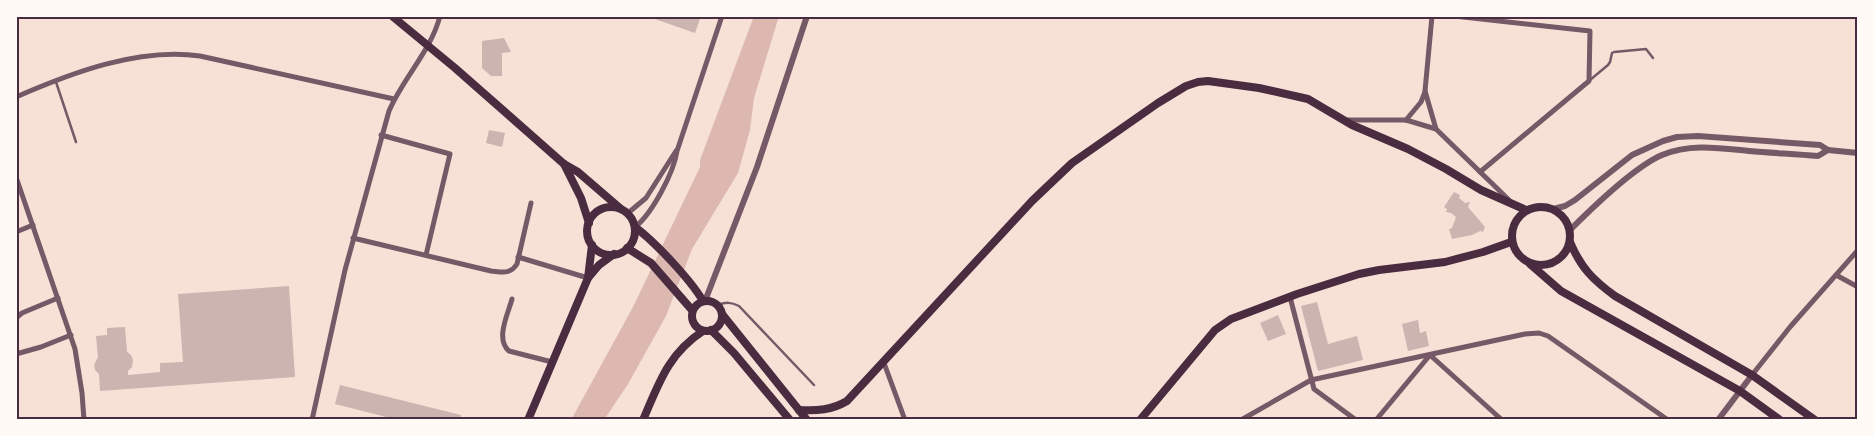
<svg xmlns="http://www.w3.org/2000/svg" width="1874" height="436" viewBox="0 0 1874 436" font-family="'IBM Plex Sans',sans-serif">
  <style>
    .water { fill: #dcb8b0 }
    .building { fill: #ccb4b1 }
    .lines { fill: none; stroke-linecap: round; stroke-linejoin: round }
    .service { stroke: #755966; stroke-width: 2.5 }
    .minor { stroke: #755966; stroke-width: 5 }
    .tertiary { stroke: #755966; stroke-width: 6 }
    .primary { stroke: #4a2c40; stroke-width: 8 }
    .neatline { fill: none; stroke: #4a2c40; stroke-width: 2 }
  </style>
  <rect width="100%" height="100%" fill="#f7e1d7"/>
  <polygon class="water" points="754,16 779,16 754,98 750,130 738,173 692,249 666,316 628,384 604,420 571,420 633,307 700,167 700,160"/>
  <g class="building">
    <polygon points="655,16 701,16 695,33 655,19"/>
    <polygon points="504,38 511,52 502,53 502,76 491,76 482,68 482,41"/>
    <polygon points="489,130 505,133 502,147 486,143"/>
    <polygon points="1454,192 1460,195 1459,198 1465,203 1470,202 1468,207 1485,227 1483,232 1480,231 1472,235 1452,239 1449,229 1452,228 1456,217 1451,213 1446,212 1447,209 1444,207"/>
    <polygon points="289,286 295,377 100,391 99,374 95,370 94,365 98,357 96,336 107,335 107,328 125,327 127,352 131,355 133,360 132,367 128,371 128,375 160,372 160,363 183,362 178,294"/>
    <polygon points="1317,302 1328,344 1357,336 1363,360 1318,371 1301,306"/>
    <polygon points="1278,315 1286,334 1268,341 1260,323"/>
    <polygon points="1418,320 1420,333 1426,331 1429,346 1408,351 1402,324"/>
    <polygon points="340,385 461,415 460,420 398,420 335,404"/>
  </g>
  <g class="lines">
    <g class="service">
      <polyline points="1590,80 1608,65 1610,62 1612,53 1614,52 1646,49 1653,58"/>
      <polyline points="56,82 76,142"/>
      <path d="M 718,305 C 726,302 731,302 739,306 L 814,385"/>
    </g>
    <g class="minor">
      <polyline points="1432,16 1425,91 1436,129 1509,200"/>
      <polyline points="1454,16 1590,31 1589,81 1480,172"/>
      <path d="M 16,97 C 71,73 139,47 200,56 L 394,99"/>
      <polyline points="1346,120 1406,120 1436,129"/>
      <polyline points="1406,120 1421,102 1425,92"/>
      <polyline points="381,135 450,154 426,255"/>
      <polyline points="16,177 75,349 82,393 84,420"/>
      <polyline points="628,213 646,198 676,151"/>
      <path d="M 635,227 C 652,214 674,172 677,151 L 722,16"/>
      <polyline points="16,232 33,225"/>
      <path d="M 353,238 L 491,271 C 502,272 510,275 517,264 L 531,203"/>
      <polyline points="518,257 588,278"/>
      <polyline points="1836,275 1858,287"/>
      <polyline points="1290,297 1314,389 1356,420"/>
      <path d="M 512,299 C 508,314 495,339 509,351 L 552,362"/>
      <polyline points="16,318 22,313 58,298"/>
      <polyline points="16,354 41,347 71,335"/>
      <polyline points="1430,355 1502,420"/>
      <polyline points="884,363 905,420"/>
      <polyline points="1752,375 1790,327 1858,250"/>
      <path d="M 312,420 L 345,270 L 389,111 C 403,78 431,51 440,16"/>
      <polyline points="1241,420 1311,380 1525,334 1539,333 1548,336 1668,420"/>
      <polyline points="1376,420 1430,355"/>
    </g>
    <g class="tertiary">
      <polyline points="1553,209 1565,206 1575,200 1632,155 1663,141 1677,137 1698,136 1820,145 1828,150 1858,153"/>
      <path d="M 1570,230 C 1592,208 1634,167 1662,155 C 1690,143 1720,148 1749,151 C 1772,153 1795,154 1818,156 L 1828,150"/>
      <polyline points="705,301 757,167 807,16"/>
      <polyline points="1718,420 1752,375"/>
    </g>
    <g class="primary">
      <polyline points="392,16 455,68 564,164 578,172 621,209"/>
      <polyline points="564,164 581,198 589,223"/>
      <circle cx="1541" cy="236" r="29"/>
      <circle cx="611" cy="231" r="24"/>
      <path d="M 635,227 C 655,242 690,279 703,301"/>
      <path d="M 1570,242 C 1581,268 1593,280 1615,296 L 1752,375 L 1815,420"/>
      <polyline points="627,248 651,263 692,310"/>
      <polyline points="1530,264 1561,291 1740,391 1780,420"/>
      <polyline points="588,278 599,265 614,254"/>
      <circle cx="707" cy="316" r="15"/>
      <polyline points="722,314 807,420"/>
      <polyline points="711,330 734,353 790,420"/>
      <path d="M 799,410 C 817,411 832,410 847,401 L 1032,201 L 1072,163 L 1158,103 L 1186,86 L 1198,82 L 1208,81 L 1259,88 L 1308,99 L 1352,125 L 1408,149 L 1446,169 L 1481,190 L 1526,210"/>
      <polyline points="528,420 588,278 592,245"/>
      <path d="M 643,420 C 659,383 668,354 703,331"/>
      <polyline points="1140,420 1215,330 1231,319 1297,294 1359,274 1379,270 1445,262 1483,252 1511,242"/>
    </g>
  </g>
  <rect width="1874" height="436" fill="none" stroke="#fffaf5" stroke-width="35"/>
  <rect x="18" y="18" width="1838" height="400" class="neatline"/>
</svg>
